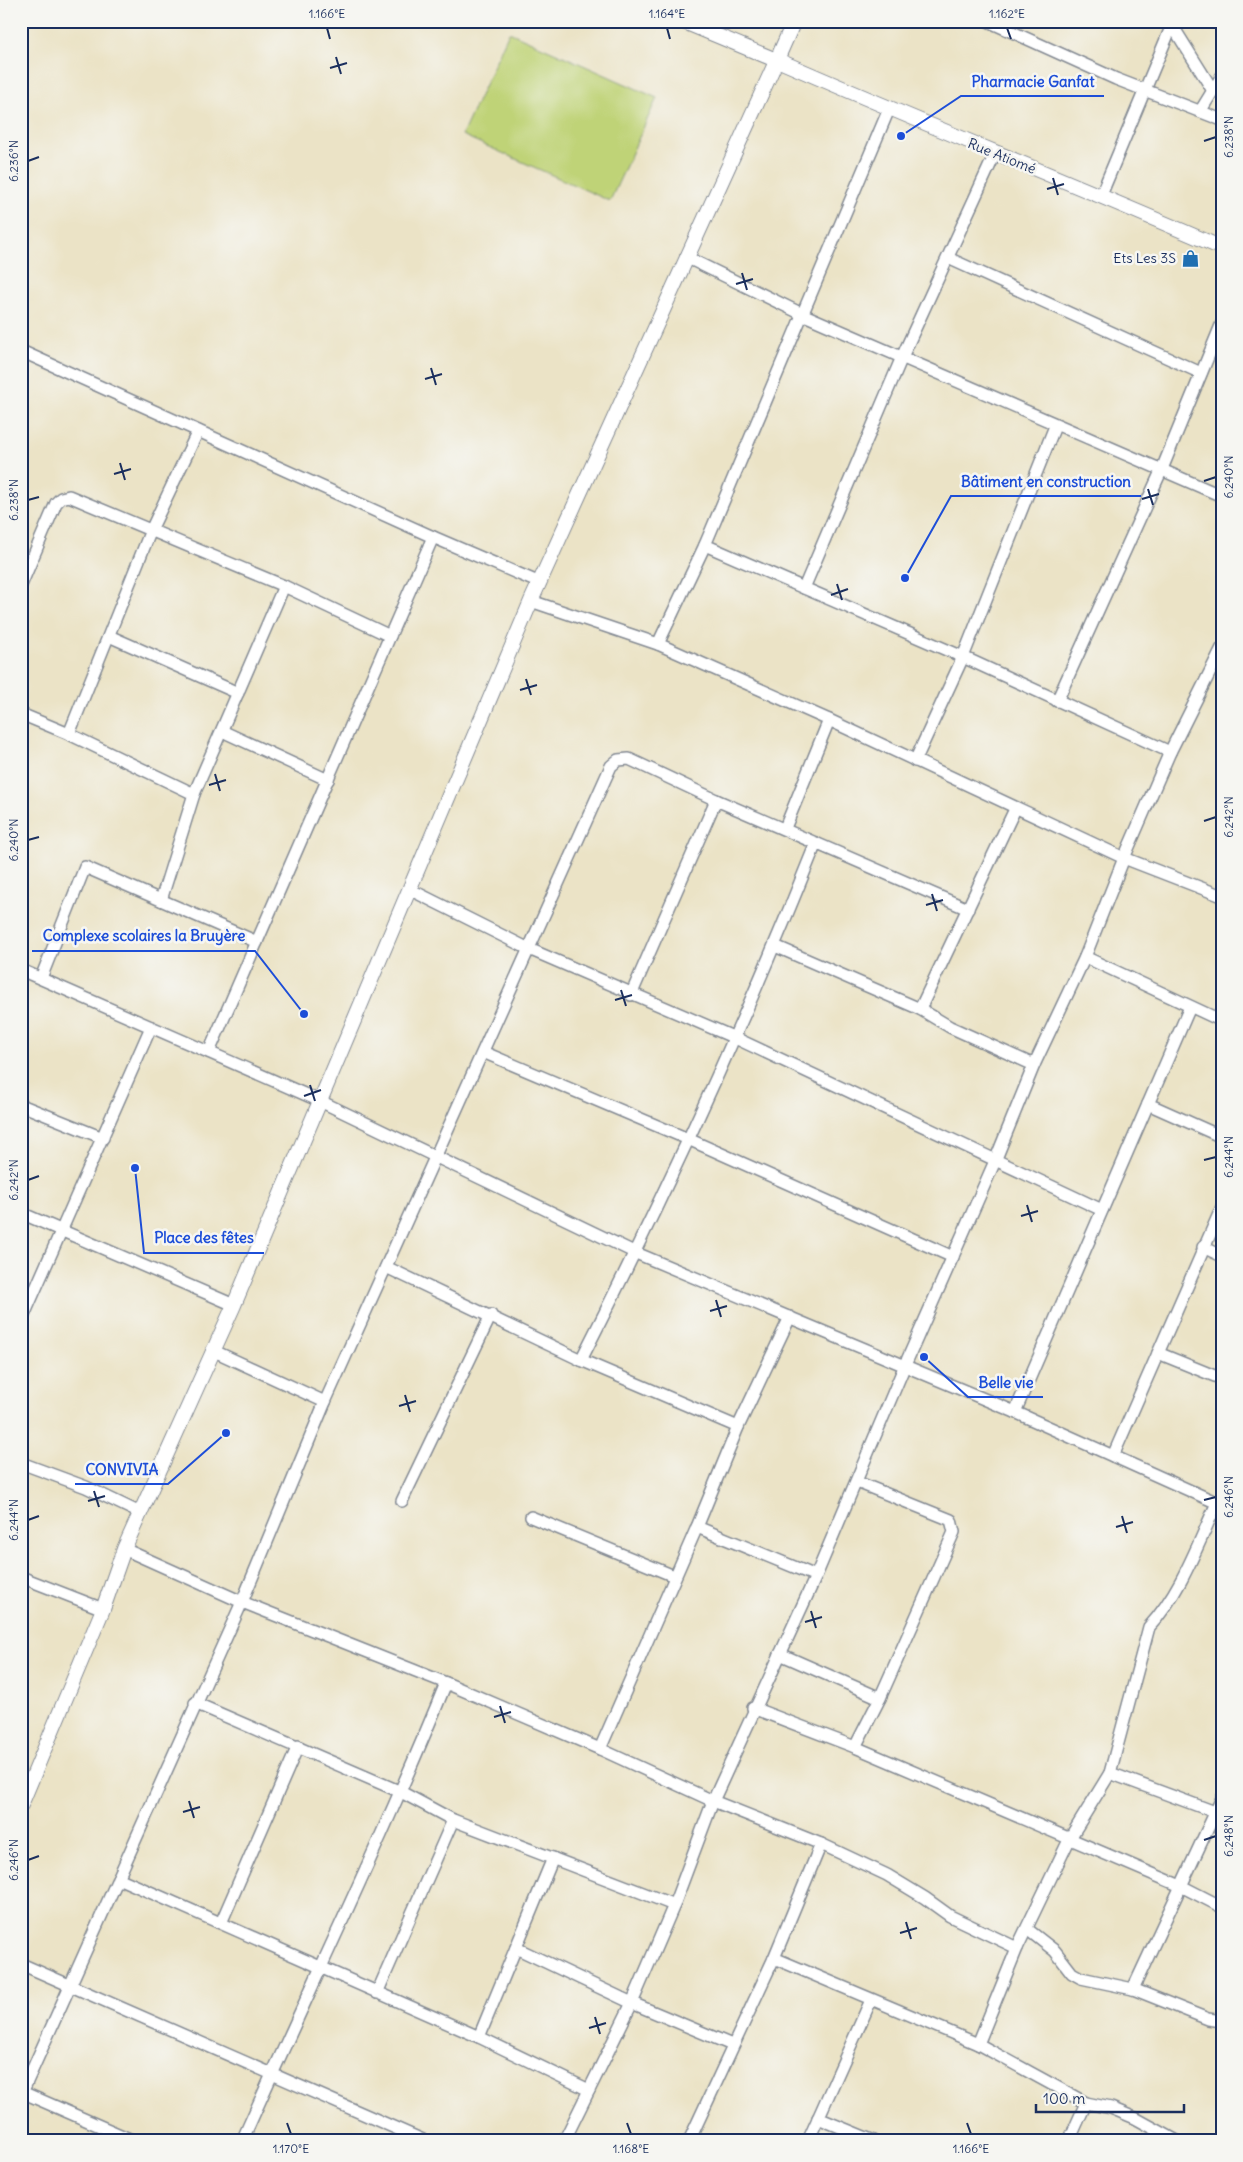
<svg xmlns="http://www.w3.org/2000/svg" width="1243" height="2162" viewBox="0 0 1243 2162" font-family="Delius,sans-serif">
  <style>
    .green { fill: #bfd377; stroke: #6d816a }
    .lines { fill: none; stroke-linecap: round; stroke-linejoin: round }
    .minor-casing { stroke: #838992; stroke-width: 14 }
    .tertiary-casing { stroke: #838992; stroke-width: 16 }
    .minor { stroke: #fff; stroke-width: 11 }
    .tertiary { stroke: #fff; stroke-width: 14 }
    .ticks { fill: none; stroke: #1b2f5e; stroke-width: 2 }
    .labels { text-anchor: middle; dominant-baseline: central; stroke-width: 5; stroke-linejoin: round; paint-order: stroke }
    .street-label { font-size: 14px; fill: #1b2f5e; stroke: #f6f6f2 }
    .poi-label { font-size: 14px; fill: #1b2f5e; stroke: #f6f6f2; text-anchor: end }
    .leader { fill: none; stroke: #1d4ed8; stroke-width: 2 }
    .callout-dot { fill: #1d4ed8; stroke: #f6f6f2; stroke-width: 2 }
    .callout-label { font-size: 15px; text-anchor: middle; font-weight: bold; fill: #1d4ed8; stroke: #f6f6f2; stroke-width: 5; stroke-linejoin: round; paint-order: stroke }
    .neatline { fill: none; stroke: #1b2f5e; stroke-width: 2 }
    .ticks-label { font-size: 12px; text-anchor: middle; fill: #1b2f5e }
  </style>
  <rect width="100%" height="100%" fill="#f6f6f2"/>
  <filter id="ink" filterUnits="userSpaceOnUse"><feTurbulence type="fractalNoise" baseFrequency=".02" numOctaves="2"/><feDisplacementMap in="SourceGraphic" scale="10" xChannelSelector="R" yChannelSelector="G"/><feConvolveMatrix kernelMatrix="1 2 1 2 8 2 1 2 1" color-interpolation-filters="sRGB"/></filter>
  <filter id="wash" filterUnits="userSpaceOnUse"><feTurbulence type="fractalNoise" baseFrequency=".0096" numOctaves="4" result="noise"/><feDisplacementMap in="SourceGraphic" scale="20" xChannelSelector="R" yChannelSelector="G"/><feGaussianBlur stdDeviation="1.12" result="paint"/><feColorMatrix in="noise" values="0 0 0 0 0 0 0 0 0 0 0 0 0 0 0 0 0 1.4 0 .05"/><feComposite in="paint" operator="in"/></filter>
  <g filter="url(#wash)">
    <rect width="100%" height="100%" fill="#ebe3c6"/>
    <polygon class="green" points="509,32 657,98 610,201 462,135"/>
  </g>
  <g filter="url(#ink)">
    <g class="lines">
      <defs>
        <g id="minor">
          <polyline points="988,21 1116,79 1222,120"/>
          <polyline points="1172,25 1212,89"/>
          <polyline points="1201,110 1222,76"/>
          <polyline points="1101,195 1172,25 1170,21"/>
          <polyline points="686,257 802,314 1222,496"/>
          <polyline points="948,258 1201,373"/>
          <polyline points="21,351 433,537 540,583"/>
          <polyline points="705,545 963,657 1170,752"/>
          <polyline points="21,585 56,503 61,498 69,496 284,586 390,636"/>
          <polyline points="804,588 902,357 995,154"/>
          <polyline points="531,601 658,644 829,720 1124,858 1222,896"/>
          <polyline points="109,636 238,693"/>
          <polyline points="658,644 705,545 889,109"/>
          <polyline points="1057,701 1162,469 1222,323"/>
          <polyline points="21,714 69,734 194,794"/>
          <polyline points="222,731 328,780"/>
          <polyline points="69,734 151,530 198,431"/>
          <polyline points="915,761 963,657 1055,426"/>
          <polyline points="785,828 829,720"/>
          <polyline points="409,889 529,949 733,1037 1102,1210"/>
          <polyline points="161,900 194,794 284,586"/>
          <polyline points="775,946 920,1009 950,1027 1034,1065"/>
          <polyline points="1085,957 1222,1021"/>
          <polyline points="21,970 320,1101 636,1253 1015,1412 1222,1505"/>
          <polyline points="41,978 85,867 257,942"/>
          <polyline points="631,995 716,800"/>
          <polyline points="920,1009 1015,809"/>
          <polyline points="209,1052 433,537"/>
          <polyline points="483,1052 688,1139 953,1257"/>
          <polyline points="1148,1104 1222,1137"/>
          <polyline points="21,1105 103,1138"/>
          <polyline points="21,1213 234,1305"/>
          <polyline points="1203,1247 1222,1256"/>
          <polyline points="386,1267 581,1360 738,1427"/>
          <polyline points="21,1322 151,1027"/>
          <polyline points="212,1350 325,1402"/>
          <polyline points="1158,1353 1222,1379"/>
          <path d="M 581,1360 C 667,1191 746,1019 816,843"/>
          <polyline points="1015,1412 1190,1007"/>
          <polyline points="1113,1456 1222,1207"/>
          <polyline points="21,1463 86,1487 140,1513"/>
          <polyline points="402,1501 491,1315"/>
          <polyline points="531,1517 674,1576"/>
          <polyline points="697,1527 816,1576"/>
          <polyline points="124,1549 242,1602 446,1683 600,1749 713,1801 821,1844 887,1875 925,1898 950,1916 1017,1948"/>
          <polyline points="21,1577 103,1609"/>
          <polyline points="780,1654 880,1698"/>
          <polyline points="195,1703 401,1792 453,1820 674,1905"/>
          <polyline points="753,1708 855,1747 1183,1887 1222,1907"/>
          <polyline points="855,1747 880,1698 954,1532 951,1520 857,1482"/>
          <polyline points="600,1749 697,1527 738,1427 790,1317"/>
          <polyline points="1110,1773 1215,1812"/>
          <polyline points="118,1878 479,2037 589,2090"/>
          <polyline points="221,1923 298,1746"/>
          <polyline points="1027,1929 1055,1951 1072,1973 1081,1978 1133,1989 1208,2019 1222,2021"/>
          <polyline points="516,1948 632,2003 732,2045"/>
          <polyline points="774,1958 978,2044 1086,2103 1111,2108 1135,2118 1177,2141"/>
          <polyline points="21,1964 425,2141"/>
          <polyline points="1133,1989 1222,1798"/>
          <polyline points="377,1993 453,1820"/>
          <polyline points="479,2037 553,1858"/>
          <path d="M 978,2044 L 1017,1948 L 1070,1838 L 1110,1773 L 1149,1627 C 1181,1592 1197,1546 1217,1503"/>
          <polyline points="22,2092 134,2141"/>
          <polyline points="21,2095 242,1602 325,1402 611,766 618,760 629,759 716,800 968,909"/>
          <polyline points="818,2118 874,2141"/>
          <path d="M 242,2141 C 310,1988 383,1838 446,1683"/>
          <polyline points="564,2141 632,2003 674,1905 713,1801 816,1576 905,1365 995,1161 1034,1065 1085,957 1124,858 1170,752 1222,648"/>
          <polyline points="689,2141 774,1958 821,1844"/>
          <polyline points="808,2141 871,2000"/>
          <polyline points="1069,2141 1086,2103"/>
        </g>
        <g id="tertiary">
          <polyline points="682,21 771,58"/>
          <polyline points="779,55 794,21"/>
          <path d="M 782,62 C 928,126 1076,184 1222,248"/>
          <polyline points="21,1805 103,1609 124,1549 234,1305 531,601 774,66"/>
        </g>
      </defs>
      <use href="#minor" class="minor-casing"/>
      <use href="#tertiary" class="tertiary-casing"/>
      <use href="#minor" class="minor"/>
      <use href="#tertiary" class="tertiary"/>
    </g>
  </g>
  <path class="ticks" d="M 327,28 L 330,39M 667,28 L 670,39M 1007,28 L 1011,39M 336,57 L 341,74M 330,68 L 347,63M 1204,141 L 1216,137M 28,161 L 39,157M 1053,178 L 1058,195M 1047,189 L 1064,184M 742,273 L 747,290M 736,284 L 753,279M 431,368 L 436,385M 425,379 L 442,374M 120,463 L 125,480M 114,474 L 131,469M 1204,481 L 1216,477M 1148,489 L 1153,505M 1142,499 L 1159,494M 28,500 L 39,497M 837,584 L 842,600M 831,595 L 848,589M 526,679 L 531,695M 520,690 L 537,685M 215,774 L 220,791M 209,785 L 226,780M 1204,821 L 1216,817M 28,840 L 39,837M 932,894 L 937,911M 926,905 L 943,900M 621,990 L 626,1006M 615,1000 L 632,995M 310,1085 L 315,1101M 304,1096 L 321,1090M 1204,1160 L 1216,1157M 28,1180 L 39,1176M 1027,1205 L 1032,1222M 1021,1216 L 1038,1211M 716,1300 L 721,1317M 710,1311 L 727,1306M 405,1395 L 410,1412M 399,1406 L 416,1401M 94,1491 L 99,1507M 1204,1500 L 1216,1497M 88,1501 L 105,1496M 1122,1516 L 1127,1533M 28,1520 L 39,1516M 1116,1527 L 1133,1522M 811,1611 L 816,1628M 805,1622 L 822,1617M 500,1706 L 505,1723M 494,1717 L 511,1712M 189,1801 L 194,1818M 183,1812 L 200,1807M 1204,1840 L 1216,1836M 28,1860 L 39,1856M 906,1922 L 911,1939M 900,1933 L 917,1928M 595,2017 L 600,2034M 589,2028 L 606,2023M 287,2123 L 291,2134M 627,2123 L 631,2134M 967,2123 L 971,2134"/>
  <defs>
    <symbol id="shop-bare" viewBox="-9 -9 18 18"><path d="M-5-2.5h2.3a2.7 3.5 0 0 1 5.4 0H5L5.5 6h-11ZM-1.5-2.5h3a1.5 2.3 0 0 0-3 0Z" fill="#1f6fb2" stroke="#f6f6f2" stroke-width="2.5" paint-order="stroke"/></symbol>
  </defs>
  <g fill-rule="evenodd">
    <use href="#shop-bare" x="1178" y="246" width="25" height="25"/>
  </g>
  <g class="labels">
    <g class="street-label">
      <text transform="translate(1002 156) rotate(22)">Rue Atiomé</text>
    </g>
    <g class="poi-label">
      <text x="1176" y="258">Ets Les 3S</text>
    </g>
  </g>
  <path class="leader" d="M901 136L961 96H1104M905 578L951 496H1141M304 1014L255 951H32M135 1168L144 1253H264M924 1357L968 1397H1043M226 1433L168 1484H75"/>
  <g class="callout-dot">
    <circle cx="901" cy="136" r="5"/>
    <circle cx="905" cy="578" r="5"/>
    <circle cx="304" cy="1014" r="5"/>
    <circle cx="135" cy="1168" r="5"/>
    <circle cx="924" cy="1357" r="5"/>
    <circle cx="226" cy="1433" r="5"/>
  </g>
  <g class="callout-label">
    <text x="1033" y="87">Pharmacie Ganfat</text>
    <text x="1046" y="487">Bâtiment en construction</text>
    <text x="144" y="941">Complexe scolaires la Bruyère</text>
    <text x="204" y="1243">Place des fêtes</text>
    <text x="1006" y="1388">Belle vie</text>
    <text x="122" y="1475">CONVIVIA</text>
  </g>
  <rect width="1243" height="2162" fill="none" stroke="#f6f6f2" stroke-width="55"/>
  <path d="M1036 2104v8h148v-8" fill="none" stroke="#1b2f5e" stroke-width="2.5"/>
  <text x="1043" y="2104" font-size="15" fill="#1b2f5e" stroke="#f6f6f2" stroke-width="4" paint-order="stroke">100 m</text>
  <rect x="28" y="28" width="1188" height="2106" class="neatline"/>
  <g class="ticks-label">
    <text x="327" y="18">1.166°E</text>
    <text x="667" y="18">1.164°E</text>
    <text x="1007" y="18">1.162°E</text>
    <text transform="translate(1229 137) rotate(-90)" y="4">6.238°N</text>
    <text transform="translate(14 161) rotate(-90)" y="4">6.236°N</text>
    <text transform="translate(1229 477) rotate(-90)" y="4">6.240°N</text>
    <text transform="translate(14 500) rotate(-90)" y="4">6.238°N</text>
    <text transform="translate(1229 817) rotate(-90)" y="4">6.242°N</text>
    <text transform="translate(14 840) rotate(-90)" y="4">6.240°N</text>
    <text transform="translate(1229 1157) rotate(-90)" y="4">6.244°N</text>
    <text transform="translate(14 1180) rotate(-90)" y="4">6.242°N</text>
    <text transform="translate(1229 1497) rotate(-90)" y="4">6.246°N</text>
    <text transform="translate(14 1520) rotate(-90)" y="4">6.244°N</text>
    <text transform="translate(1229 1836) rotate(-90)" y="4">6.248°N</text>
    <text transform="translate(14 1860) rotate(-90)" y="4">6.246°N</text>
    <text x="291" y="2153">1.170°E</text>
    <text x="631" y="2153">1.168°E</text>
    <text x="971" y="2153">1.166°E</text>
  </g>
</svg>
